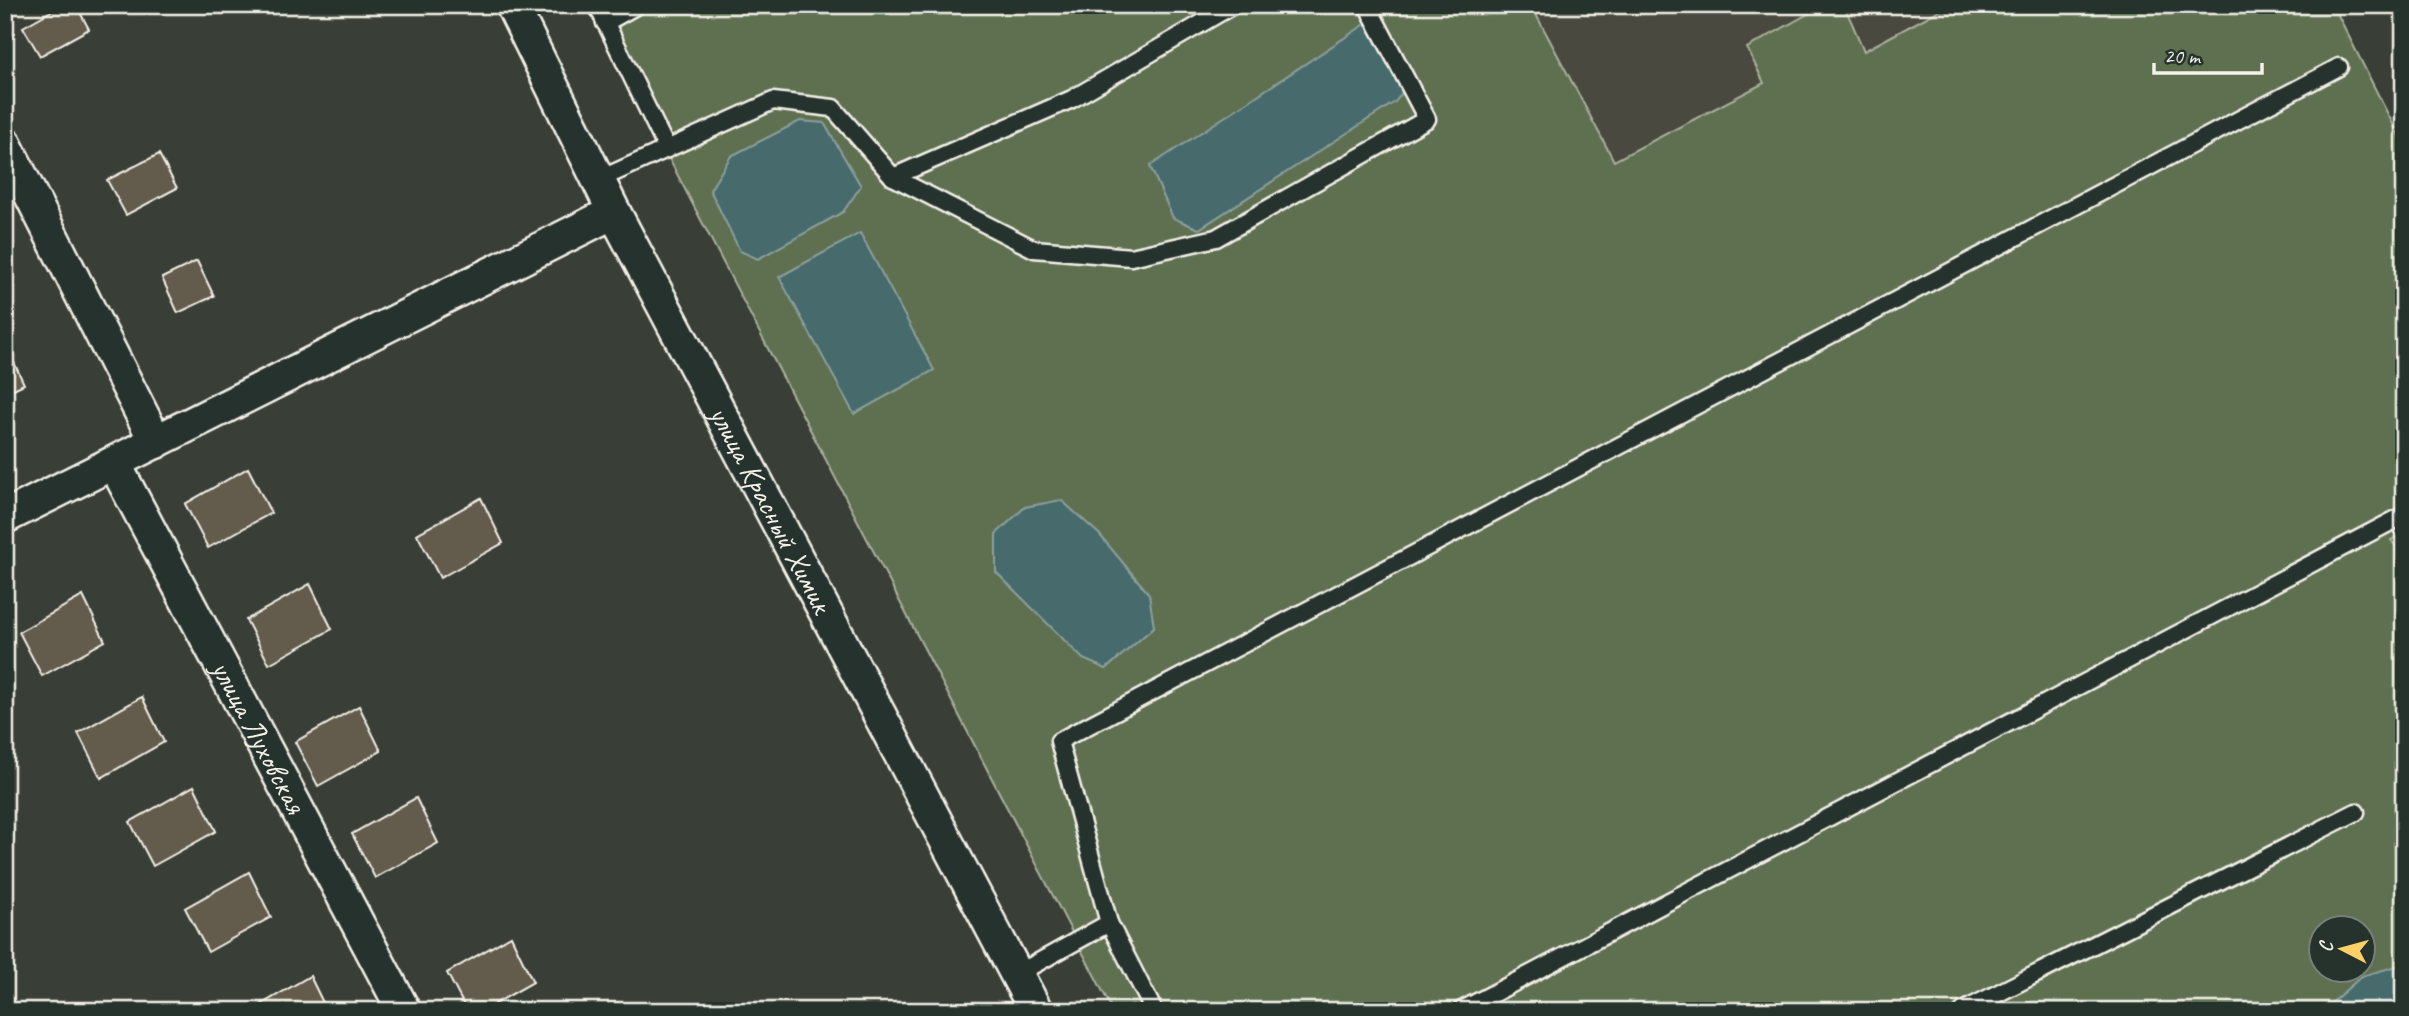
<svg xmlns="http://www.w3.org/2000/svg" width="2409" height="1016" viewBox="0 0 2409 1016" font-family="Caveat,sans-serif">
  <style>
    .built { fill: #494a41 }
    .green { fill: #5f6f51; stroke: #aab09c; stroke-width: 2; fill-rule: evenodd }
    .water { fill: #476a6c; stroke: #8ca09e; stroke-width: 2 }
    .building { fill: #645b4e; stroke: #f4f1e8; stroke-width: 2 }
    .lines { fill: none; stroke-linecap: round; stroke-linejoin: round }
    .lane-casing { stroke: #f4f1e8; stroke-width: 21 }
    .street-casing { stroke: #f4f1e8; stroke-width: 37 }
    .lane { stroke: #26332d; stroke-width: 16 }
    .street { stroke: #26332d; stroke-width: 32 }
    .labels { text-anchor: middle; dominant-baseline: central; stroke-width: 6; stroke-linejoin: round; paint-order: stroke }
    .street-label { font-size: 30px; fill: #f4f1e8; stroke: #26332d }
  </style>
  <rect width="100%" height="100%" fill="#393f37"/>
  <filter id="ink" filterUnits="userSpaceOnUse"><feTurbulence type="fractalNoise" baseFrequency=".0143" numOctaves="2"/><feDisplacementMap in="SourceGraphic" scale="14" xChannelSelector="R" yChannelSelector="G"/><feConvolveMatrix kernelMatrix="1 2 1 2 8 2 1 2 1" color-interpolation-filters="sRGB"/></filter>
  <g filter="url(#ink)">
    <g class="built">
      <polygon points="1531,5 1824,5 1747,48 1765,82 1614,162"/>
      <polygon points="1844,5 1949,5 1864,51"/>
    </g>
    <path class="green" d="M 589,5 L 1531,5 L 1614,161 L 1764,83 L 1747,48 L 1824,5 L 1844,5 L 1864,51 L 1949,5 L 2333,5 L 2404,146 L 2404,533 L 2391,540 L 2404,557 L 2404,1011 L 1113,1011 ZM 2322,928 L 2364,928 L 2364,970 L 2322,970 Z"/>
    <g class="water">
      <polygon points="1378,23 1409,84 1395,102 1199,229 1173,218 1150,166 1364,25"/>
      <polygon points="800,121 824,123 861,186 843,212 758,259 740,251 710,190 731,156"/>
      <polygon points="860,233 934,370 854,414 779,277"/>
      <polygon points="1061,500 1099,534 1149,594 1154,627 1106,669 1083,659 996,572 996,534 1025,507"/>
      <polygon points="2404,964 2404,1011 2322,1011 2362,976"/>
    </g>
    <g class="building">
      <polygon points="62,5 76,5 89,29 40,56 23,27"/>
      <polygon points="159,154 177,188 126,215 107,180"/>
      <polygon points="197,261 214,296 178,313 162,278"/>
      <polygon points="5,343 24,384 5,393"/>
      <polygon points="248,468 271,513 208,548 185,504"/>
      <polygon points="481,498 503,543 440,578 417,534"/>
      <polygon points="310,584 332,629 269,664 246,620"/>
      <polygon points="83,596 105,641 42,676 19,632"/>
      <polygon points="142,697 164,742 101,778 78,733"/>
      <polygon points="359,706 381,751 318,786 295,742"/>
      <polygon points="194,786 216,831 153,866 130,822"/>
      <polygon points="416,798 438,843 375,878 352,834"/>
      <polygon points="249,872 271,917 208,952 185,908"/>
      <polygon points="511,936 533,982 482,1011 467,1011 447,973"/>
      <polygon points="310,976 327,1011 250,1011"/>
    </g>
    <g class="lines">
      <defs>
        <g id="lane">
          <polyline points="597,5 667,149"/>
          <polyline points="605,23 637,5"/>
          <polyline points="893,177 1072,99 1233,5"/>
          <polyline points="598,180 773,101 833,108 893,177 1034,249 1131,257 1216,238 1427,119 1367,5"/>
          <polyline points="1109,923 1059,741 2339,67"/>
          <polyline points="1017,974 1109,923 1154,1011"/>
          <polyline points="1460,1011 2404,515"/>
          <polyline points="1963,1011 2356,812"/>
        </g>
        <g id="street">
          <path id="s1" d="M 512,5 L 614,212 L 1036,1011"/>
          <polyline points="5,144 156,442"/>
          <path id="s2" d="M 114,463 L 404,1011"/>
          <polyline points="5,517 614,212"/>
        </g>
      </defs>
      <use href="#lane" class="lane-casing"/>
      <use href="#street" class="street-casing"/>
      <use href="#lane" class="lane"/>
      <use href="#street" class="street"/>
    </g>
  </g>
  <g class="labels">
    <g class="street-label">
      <text stroke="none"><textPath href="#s1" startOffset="567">улица Красный Химик</textPath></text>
      <text stroke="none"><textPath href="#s2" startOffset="310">улица Луховская</textPath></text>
    </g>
  </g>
  <rect width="2409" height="1016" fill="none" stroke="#26332d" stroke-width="28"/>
  <rect x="14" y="14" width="2381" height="988" fill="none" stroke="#f4f1e8" stroke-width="2.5" filter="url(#ink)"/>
  <g transform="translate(2342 949) rotate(276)"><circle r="33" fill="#26332d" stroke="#787f78" stroke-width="2"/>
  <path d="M0-5L12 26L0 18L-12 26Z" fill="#ffd166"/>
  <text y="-10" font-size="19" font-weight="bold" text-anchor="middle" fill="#f4f1e8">С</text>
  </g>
  <path d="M2154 63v10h108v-10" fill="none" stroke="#f4f1e8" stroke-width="3.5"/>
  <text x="2164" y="63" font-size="21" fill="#f4f1e8" stroke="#26332d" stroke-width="5" paint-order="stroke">20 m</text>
</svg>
